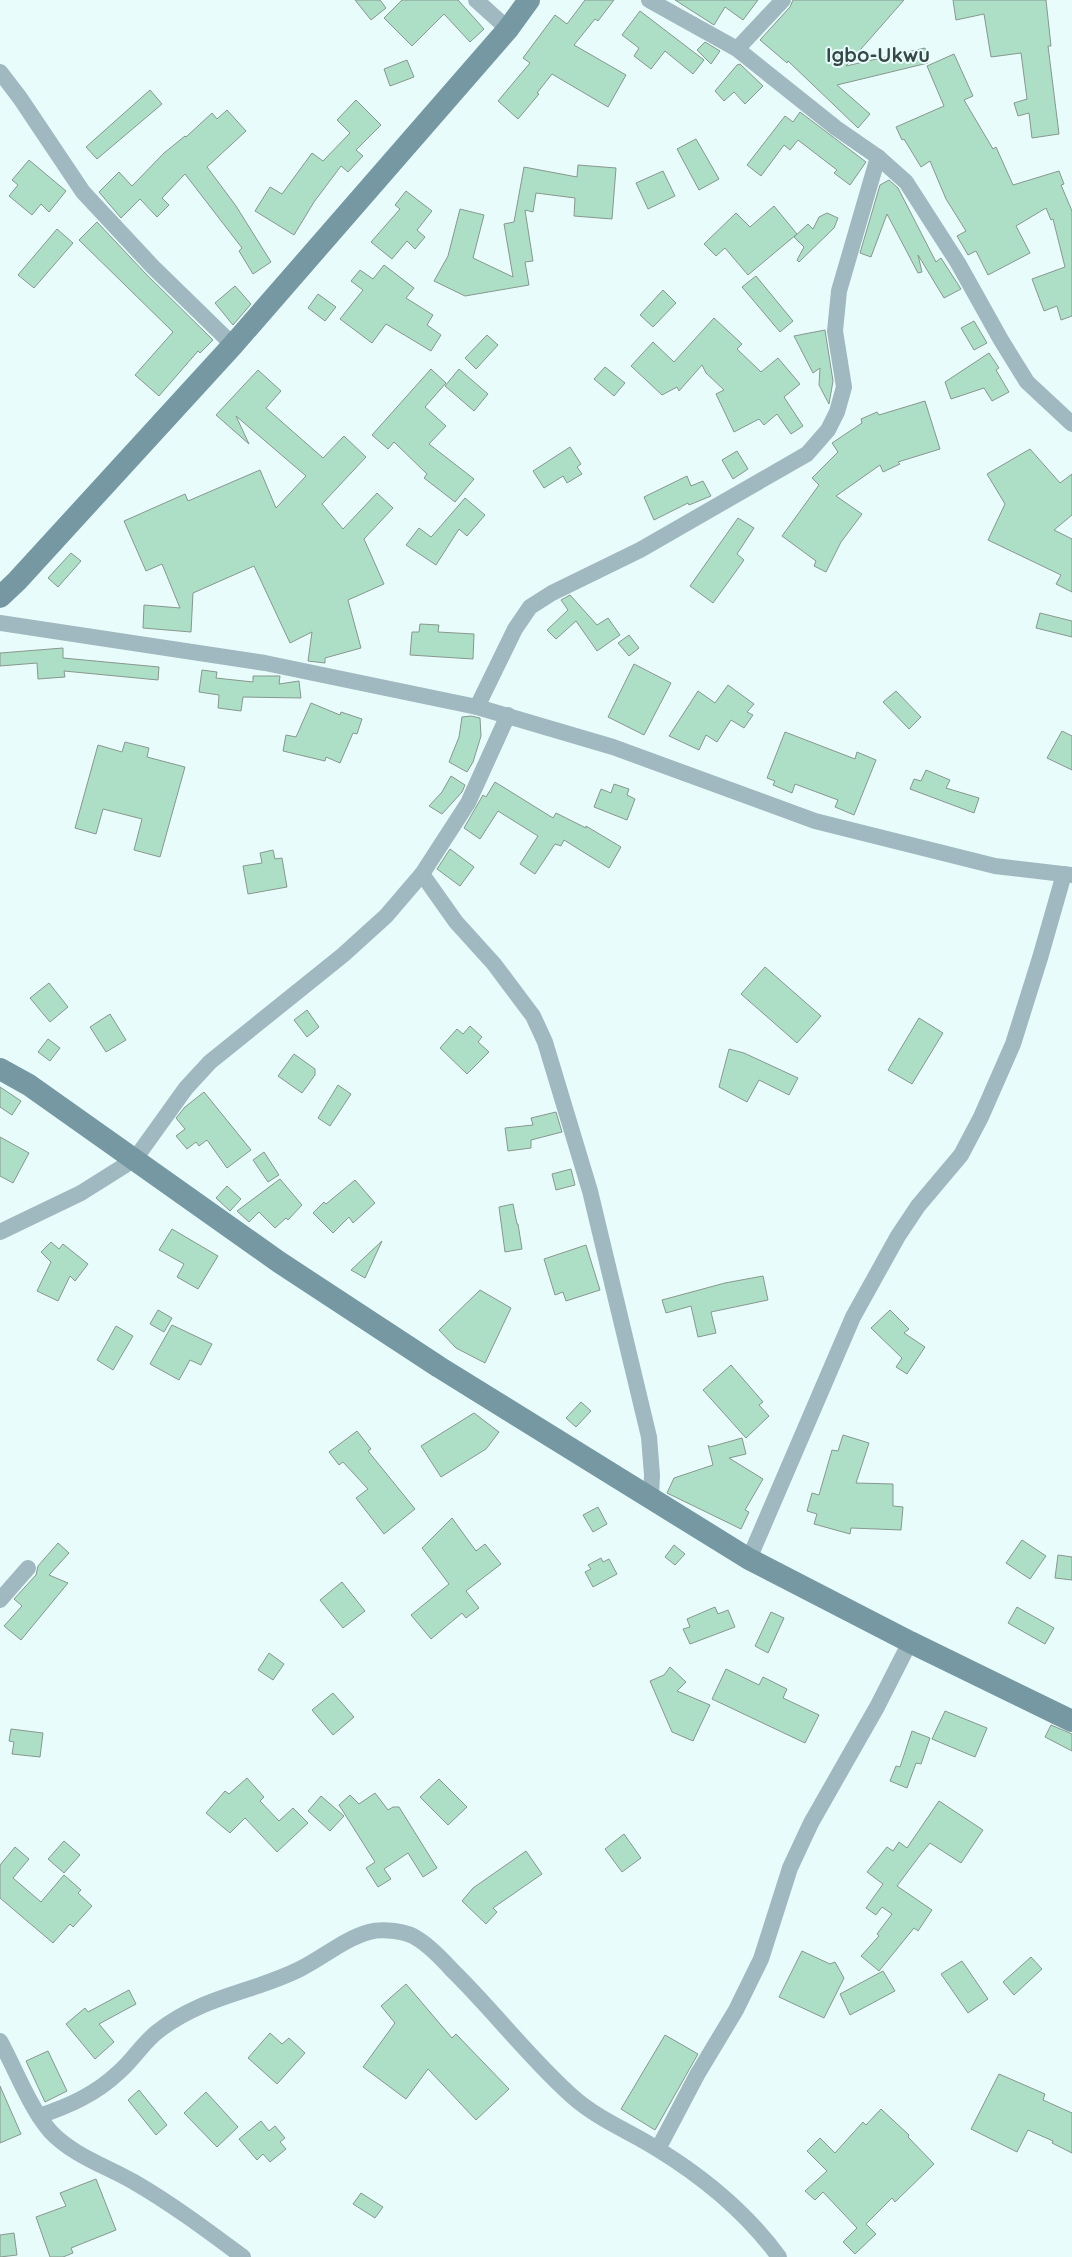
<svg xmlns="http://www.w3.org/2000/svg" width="1072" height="2257" viewBox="0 0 1072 2257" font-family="Quicksand,sans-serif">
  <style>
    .building { fill: #addfc6; stroke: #88978f }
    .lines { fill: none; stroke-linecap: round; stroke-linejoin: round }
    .minor { stroke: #a0b8bf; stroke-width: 16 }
    .secondary { stroke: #7598a3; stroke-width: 22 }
    .labels { text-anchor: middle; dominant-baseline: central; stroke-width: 4; stroke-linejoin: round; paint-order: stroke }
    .district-label { font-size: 20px; font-weight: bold; fill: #364746; stroke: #e8fdfb }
  </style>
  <rect width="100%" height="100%" fill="#e8fdfb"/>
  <g class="building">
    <polygon points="355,0 380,0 386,8 371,20"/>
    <polygon points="402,0 458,0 484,29 470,42 444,14 412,46 384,18"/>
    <polygon points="585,0 614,0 598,21 595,19 574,45 626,75 608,107 552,74 537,93 539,94 518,119 498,101 530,63 523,58 555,15 567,24"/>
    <polygon points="675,0 758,0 743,20 725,7 714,25"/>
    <polygon points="793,0 904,0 846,66 925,48 928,63 837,85 870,114 858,128 788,61 787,63 760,40 790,7"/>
    <polygon points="953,0 1046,0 1051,46 1048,46 1059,134 1032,138 1029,113 1018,116 1014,103 1027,99 1021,53 991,57 984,14 956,20"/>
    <polygon points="640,11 704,60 693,74 665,51 651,69 634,56 639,48 622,35"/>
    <polygon points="705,42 720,51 711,64 697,50"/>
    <polygon points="954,54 973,96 964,100 993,149 996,147 1013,185 1059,171 1064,184 1061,185 1072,211 1072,316 1061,320 1057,306 1044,311 1032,279 1065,267 1053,219 1051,220 1046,208 1016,226 1030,253 988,275 976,251 968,255 957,236 966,231 946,199 930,161 921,167 904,139 902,140 896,127 944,106 927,66"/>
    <polygon points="407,60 414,77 390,86 384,69"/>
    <polygon points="740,64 763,86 745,104 734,92 724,101 715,91 737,65"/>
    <polygon points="150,90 162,104 97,159 86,147"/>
    <polygon points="356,100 381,125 356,150 363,156 348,172 341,166 314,202 294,235 255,211 270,187 282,194 312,153 323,161 350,133 337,120"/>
    <polygon points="227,110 246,131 207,167 236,206 271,262 253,274 239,251 242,248 185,174 162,198 169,205 157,217 140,199 121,218 99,192 119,172 132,186 164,153 185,136 186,137 212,113 217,119"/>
    <polygon points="800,112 866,162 850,185 834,173 837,170 798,140 790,150 784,145 761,176 747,165 785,116 793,122"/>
    <polygon points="696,139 719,179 699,190 677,149"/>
    <polygon points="29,160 66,191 49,212 41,204 32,215 9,196 18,185 12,180"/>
    <polygon points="578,165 616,168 612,219 574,216 575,198 536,193 533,212 525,210 533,261 525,262 529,285 465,296 434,281 448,256 460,209 484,215 473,258 513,277 504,224 514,222 524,167 577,177"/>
    <polygon points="663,171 675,196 648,209 636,183"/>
    <polygon points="889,180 898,188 936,262 941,258 961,289 944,298 918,255 922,272 918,273 887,214 871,257 860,253 880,185"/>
    <polygon points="406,191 432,211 417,230 425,237 415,249 407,241 392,259 371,242 400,209 395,205"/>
    <polygon points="774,206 797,234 748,275 725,248 716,256 704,244 736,213 750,227"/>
    <polygon points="827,213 838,218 834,228 799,262 797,260 804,247 794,237 808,224 813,229 819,217"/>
    <polygon points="97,222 146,274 213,340 200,353 198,351 159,396 135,375 173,332 79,240"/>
    <polygon points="57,229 73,243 34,288 18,275"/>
    <polygon points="384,265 414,288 406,298 433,315 427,325 441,335 431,351 386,324 372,343 340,319 363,290 351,281 360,270 373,279"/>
    <polygon points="756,276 793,321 780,332 742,287"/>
    <polygon points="235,286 251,304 233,325 215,303"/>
    <polygon points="663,290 676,303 653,327 640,315"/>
    <polygon points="318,294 336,307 325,321 308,308"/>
    <polygon points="714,318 742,344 737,349 761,372 778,358 800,384 784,397 803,426 791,434 777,414 764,425 759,419 734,432 716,394 724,390 706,373 702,365 679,391 677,387 662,395 631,366 653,342 674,362"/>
    <polygon points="974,321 987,343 974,350 961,328"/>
    <polygon points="825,330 833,381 829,404 819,385 820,368 813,373 794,336"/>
    <polygon points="487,335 498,345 476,369 465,358"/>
    <polygon points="989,353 999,368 996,370 1009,392 992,401 984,388 951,399 945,382"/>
    <polygon points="605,367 625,383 614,396 594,379"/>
    <polygon points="431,369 446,383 425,407 446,426 429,444 474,479 455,502 424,478 427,474 394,442 388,449 372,435"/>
    <polygon points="459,369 488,394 474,411 445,386"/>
    <polygon points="258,370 281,391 266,408 323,458 344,436 366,457 322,504 343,529 377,493 393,508 364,539 384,584 348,600 361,648 325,658 325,663 308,661 312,632 290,643 254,566 193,593 191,632 143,628 144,605 180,608 162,564 146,571 124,521 185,494 188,501 260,470 276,508 306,476 236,416 249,444 216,415"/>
    <polygon points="925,401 940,449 898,462 900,464 883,472 880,465 836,496 862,514 841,542 826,572 814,566 816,561 782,536 819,485 812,478 838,452 832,443 862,423 861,419 877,412 879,415"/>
    <polygon points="570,447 581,464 577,467 582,474 567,483 563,476 544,488 533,471"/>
    <polygon points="1030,449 1060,483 1072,474 1072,515 1054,530 1072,539 1072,592 1056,584 1061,575 988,540 1005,504 987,474"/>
    <polygon points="737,451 748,469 733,479 722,460"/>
    <polygon points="687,476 691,486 703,481 711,496 689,505 688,503 654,520 644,497"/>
    <polygon points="465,498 485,515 467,536 459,529 436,565 406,545 419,528 431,537 433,535"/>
    <polygon points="738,518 754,528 737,554 744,560 713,603 690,586"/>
    <polygon points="71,553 81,561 58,587 48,578"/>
    <polygon points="570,595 597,625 608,618 620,635 597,651 576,621 556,639 547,630 568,610 561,600"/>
    <polygon points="1040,613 1072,621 1072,637 1036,628"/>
    <polygon points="420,624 439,625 438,632 474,634 473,659 410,655 412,632 419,632"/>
    <polygon points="629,635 639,648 629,656 618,643"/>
    <polygon points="63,648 63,658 159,667 158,680 64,671 65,677 38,679 37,663 0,666 0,653"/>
    <polygon points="634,664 671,683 644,735 608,717"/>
    <polygon points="202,670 217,672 216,678 253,682 253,676 280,676 279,684 299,681 301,698 243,697 241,711 218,708 219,695 199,692"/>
    <polygon points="728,685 754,704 747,712 753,715 744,728 731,720 717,742 706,735 699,750 669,736 698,691 715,703"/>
    <polygon points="896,691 921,717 909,729 883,702"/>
    <polygon points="311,703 340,715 341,712 362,719 357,734 353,733 340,763 326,757 325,761 283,751 286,735 296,737"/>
    <polygon points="471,716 480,718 481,736 473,762 467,772 449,762 459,737 462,717"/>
    <polygon points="1062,731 1072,736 1072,770 1047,758"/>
    <polygon points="785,732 855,759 857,752 876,760 854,815 835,807 838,800 795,784 792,793 773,785 775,781 767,778"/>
    <polygon points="125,742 149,748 147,757 185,767 160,857 134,850 142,819 103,809 96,834 75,828 98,745 122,752"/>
    <polygon points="926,770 950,780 946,788 979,798 974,813 910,789 914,779 921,781"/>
    <polygon points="451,776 465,785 462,792 442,814 429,806 442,792"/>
    <polygon points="495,782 553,818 556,813 586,828 586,826 621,847 609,868 564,840 561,846 555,844 535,874 520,864 538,836 498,811 480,839 464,828 483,795 486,797"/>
    <polygon points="614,784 629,789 627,795 635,799 627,820 594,807 601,789 611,793"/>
    <polygon points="450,849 474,867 460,886 437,869"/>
    <polygon points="273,850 275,859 282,858 287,887 248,894 243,866 262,863 260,853"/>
    <polygon points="765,967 821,1016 797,1043 741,994"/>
    <polygon points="49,983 68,1007 50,1022 30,998"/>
    <polygon points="307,1010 319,1027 307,1037 294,1020"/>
    <polygon points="110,1014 126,1040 106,1052 90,1027"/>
    <polygon points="919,1018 943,1033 912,1084 888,1070"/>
    <polygon points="470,1026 482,1037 478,1042 489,1052 467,1074 440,1048 457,1029 463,1034"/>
    <polygon points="48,1039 60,1048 50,1061 38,1052"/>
    <polygon points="729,1049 744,1053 798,1078 789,1095 759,1080 747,1102 719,1087"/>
    <polygon points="294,1054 315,1069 315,1075 302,1093 278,1076"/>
    <polygon points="338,1085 351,1094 330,1126 318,1118"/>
    <polygon points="0,1087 21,1101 12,1115 0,1107"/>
    <polygon points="204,1092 251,1150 227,1168 207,1140 199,1146 196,1142 187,1149 176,1136 185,1129 176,1118 185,1107"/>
    <polygon points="556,1112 562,1132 531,1140 531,1148 508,1151 505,1128 533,1125 531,1118"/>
    <polygon points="0,1137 29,1153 13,1183 0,1176"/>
    <polygon points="264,1152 279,1175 268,1182 253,1160"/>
    <polygon points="571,1169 575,1185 556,1190 552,1174"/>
    <polygon points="280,1179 302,1205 288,1220 286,1218 275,1228 259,1212 249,1222 237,1211"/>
    <polygon points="355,1180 375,1203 353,1223 349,1217 333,1233 313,1213 324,1202 326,1204"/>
    <polygon points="227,1186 241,1199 230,1211 216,1198"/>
    <polygon points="513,1204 517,1224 518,1224 522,1249 505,1252 499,1207"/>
    <polygon points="172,1229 218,1256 198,1289 177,1277 184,1264 159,1250"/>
    <polygon points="382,1241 365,1278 351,1270"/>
    <polygon points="51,1242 59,1249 63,1244 88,1264 75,1281 70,1276 58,1301 37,1291 51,1262 41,1252"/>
    <polygon points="586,1245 600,1290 566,1301 563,1292 555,1295 544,1259"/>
    <polygon points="763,1276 768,1300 711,1312 716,1333 698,1337 691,1306 666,1313 662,1300 725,1283"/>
    <polygon points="480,1290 511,1308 485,1363 456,1348 439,1330"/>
    <polygon points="158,1310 172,1318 164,1332 150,1324"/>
    <polygon points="890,1310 909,1329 904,1333 925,1347 907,1374 896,1367 902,1358 871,1328"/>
    <polygon points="172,1325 212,1344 201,1365 190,1360 179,1380 150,1364"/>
    <polygon points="116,1326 133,1336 113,1370 97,1360"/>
    <polygon points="731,1365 763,1402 759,1405 769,1416 746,1438 703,1390"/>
    <polygon points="581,1402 591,1411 576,1427 566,1418"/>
    <polygon points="474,1413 499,1432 486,1449 441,1477 421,1446"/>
    <polygon points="357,1431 371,1449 368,1451 415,1509 384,1534 356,1498 368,1489 343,1462 339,1465 329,1452"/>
    <polygon points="843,1435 869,1443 856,1483 893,1484 893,1506 903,1507 901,1530 851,1528 850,1534 814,1524 817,1514 807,1511 812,1493 819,1495 832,1450 838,1451"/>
    <polygon points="742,1438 746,1454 729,1458 763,1479 745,1510 749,1512 741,1529 667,1493 674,1478 713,1465 708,1445 710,1447"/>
    <polygon points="598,1507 607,1524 593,1532 583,1515"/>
    <polygon points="452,1518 476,1551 485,1544 501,1564 466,1591 479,1608 466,1618 462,1613 431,1639 411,1615 449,1584 422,1548"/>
    <polygon points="1022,1540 1046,1556 1030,1579 1006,1563"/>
    <polygon points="58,1543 69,1553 49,1575 68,1583 21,1640 4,1626 22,1606 14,1599 36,1575 38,1566"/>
    <polygon points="674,1545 685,1554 675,1565 665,1557"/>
    <polygon points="1058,1555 1072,1557 1072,1580 1055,1578"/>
    <polygon points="601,1558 603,1562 609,1559 617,1574 593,1587 585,1572 591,1569 588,1565"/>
    <polygon points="342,1582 365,1611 343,1628 320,1600"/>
    <polygon points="715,1607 718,1614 728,1610 735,1627 690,1644 683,1629 690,1627 687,1619"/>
    <polygon points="1017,1607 1054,1628 1045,1644 1008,1623"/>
    <polygon points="771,1612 784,1618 768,1653 755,1646"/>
    <polygon points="269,1653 284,1664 273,1680 258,1670"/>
    <polygon points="670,1667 686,1682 677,1691 710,1705 693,1741 672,1732 650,1681 664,1675"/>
    <polygon points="726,1669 759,1685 763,1677 787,1689 783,1698 819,1715 805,1743 712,1699"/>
    <polygon points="333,1693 354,1717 333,1735 312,1710"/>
    <polygon points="945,1711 987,1728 975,1757 932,1739"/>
    <polygon points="1051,1725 1072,1734 1072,1751 1045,1737"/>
    <polygon points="11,1729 43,1733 40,1757 12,1754 14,1742 9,1741"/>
    <polygon points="912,1731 930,1738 921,1764 916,1763 907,1788 890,1781 896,1766 900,1767"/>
    <polygon points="247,1778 264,1797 260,1801 279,1821 293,1808 308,1823 277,1852 245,1818 230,1833 206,1813 225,1791 229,1794"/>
    <polygon points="439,1779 467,1807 448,1825 420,1797"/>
    <polygon points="375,1793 388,1810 393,1807 399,1807 437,1868 423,1877 408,1853 384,1869 391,1879 378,1887 366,1868 375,1862 339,1805 350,1795 359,1804"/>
    <polygon points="321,1796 344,1816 330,1831 308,1811"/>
    <polygon points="939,1801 983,1830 961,1863 930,1843 921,1854 897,1886 932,1910 918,1931 914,1928 879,1971 861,1956 879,1936 877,1934 892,1914 882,1907 876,1915 866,1908 883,1884 867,1872 887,1847 893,1851 899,1842 907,1848"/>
    <polygon points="624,1834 641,1858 622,1872 605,1849"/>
    <polygon points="64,1841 80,1855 64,1873 48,1859"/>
    <polygon points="15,1847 29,1859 13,1878 41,1902 64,1875 81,1890 78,1893 92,1906 73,1927 70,1924 53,1943 0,1898 0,1865"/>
    <polygon points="526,1851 542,1874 493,1908 497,1912 486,1924 462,1901 473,1888"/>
    <polygon points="802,1951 830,1964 835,1962 844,1978 824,2018 779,1997"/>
    <polygon points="1031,1957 1042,1969 1014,1995 1003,1982"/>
    <polygon points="962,1961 988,1999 968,2013 941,1974"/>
    <polygon points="883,1971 895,1991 850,2015 840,1994"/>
    <polygon points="406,1984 452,2038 456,2034 509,2089 476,2120 428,2069 406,2099 363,2067 395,2023 381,2006"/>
    <polygon points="129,1990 136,2004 99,2024 114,2042 95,2059 66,2024 85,2008 88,2012"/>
    <polygon points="270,2033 282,2044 289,2038 305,2053 277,2084 248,2058"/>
    <polygon points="665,2035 698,2054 655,2130 621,2109"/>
    <polygon points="48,2051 67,2091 45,2102 26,2061"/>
    <polygon points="999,2074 1045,2094 1043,2100 1072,2113 1072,2153 1052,2143 1053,2141 1028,2130 1017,2152 971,2129"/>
    <polygon points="0,2086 21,2134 0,2143"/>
    <polygon points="139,2090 167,2125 156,2135 128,2100"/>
    <polygon points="206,2092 238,2127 217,2147 184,2113"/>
    <polygon points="881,2109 909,2135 908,2137 934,2164 895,2202 892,2198 866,2224 876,2234 855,2254 843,2242 857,2228 823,2192 815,2200 805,2191 827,2171 807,2151 820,2138 835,2153 863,2122 866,2125"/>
    <polygon points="261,2121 269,2131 275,2126 285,2138 280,2142 286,2149 270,2162 263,2154 257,2160 239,2139"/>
    <polygon points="96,2179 116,2230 71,2248 73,2253 63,2257 50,2257 36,2217 66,2206 60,2193"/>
    <polygon points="361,2193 383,2207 375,2218 353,2204"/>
    <polygon points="14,2233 17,2255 0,2257 0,2235"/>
  </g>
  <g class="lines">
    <g class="minor">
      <polyline points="476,0 508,29"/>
      <polyline points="649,0 737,49 836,128 878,157 906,182 958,263 1001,340 1027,382 1072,424"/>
      <polyline points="737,49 783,0"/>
      <polyline points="0,72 20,98 83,192 153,267 233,345"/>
      <polyline points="0,623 265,663 477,707 613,747 815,821 995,866 1072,875"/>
      <polyline points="477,707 515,629 530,607 552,593 640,550 807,454 828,430 837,412 844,387 835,331 839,291 878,157"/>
      <polyline points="422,874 456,922 494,964 533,1016 545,1042 590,1191 649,1437 652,1475 651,1497"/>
      <polyline points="0,1232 81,1193 135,1159 186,1088 210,1062 343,955 386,916 422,874 468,803 508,715"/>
      <polyline points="749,1559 853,1317 898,1236 918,1206 961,1155 981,1117 1013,1044 1040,958 1064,874"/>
      <polyline points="0,1600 28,1568"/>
      <path d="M 0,2041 C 15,2068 30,2108 50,2131 C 72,2155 106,2166 134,2182 C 172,2204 208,2231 243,2257"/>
      <path d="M 39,2116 C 69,2106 96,2094 119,2072 C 133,2060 143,2043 157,2032 C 202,1996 252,1993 300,1969 C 324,1957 344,1939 369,1932 C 382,1928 407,1931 418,1939 C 431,1947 442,1959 452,1970 C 494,2011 529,2058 573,2097 C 599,2120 631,2132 659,2150 C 706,2179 746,2212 779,2257"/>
      <polyline points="658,2149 697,2075 736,2010 761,1959 790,1868 811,1823 877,1707 910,1642"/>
    </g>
    <g class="secondary">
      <polyline points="0,597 17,581 233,345 508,29 529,0"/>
      <polyline points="0,1069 29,1085 279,1262 439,1367 749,1559 910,1642 1072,1721"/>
    </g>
  </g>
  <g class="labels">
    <g class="district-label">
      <text x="878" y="54">Igbo-Ukwu</text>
    </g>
  </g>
</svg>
